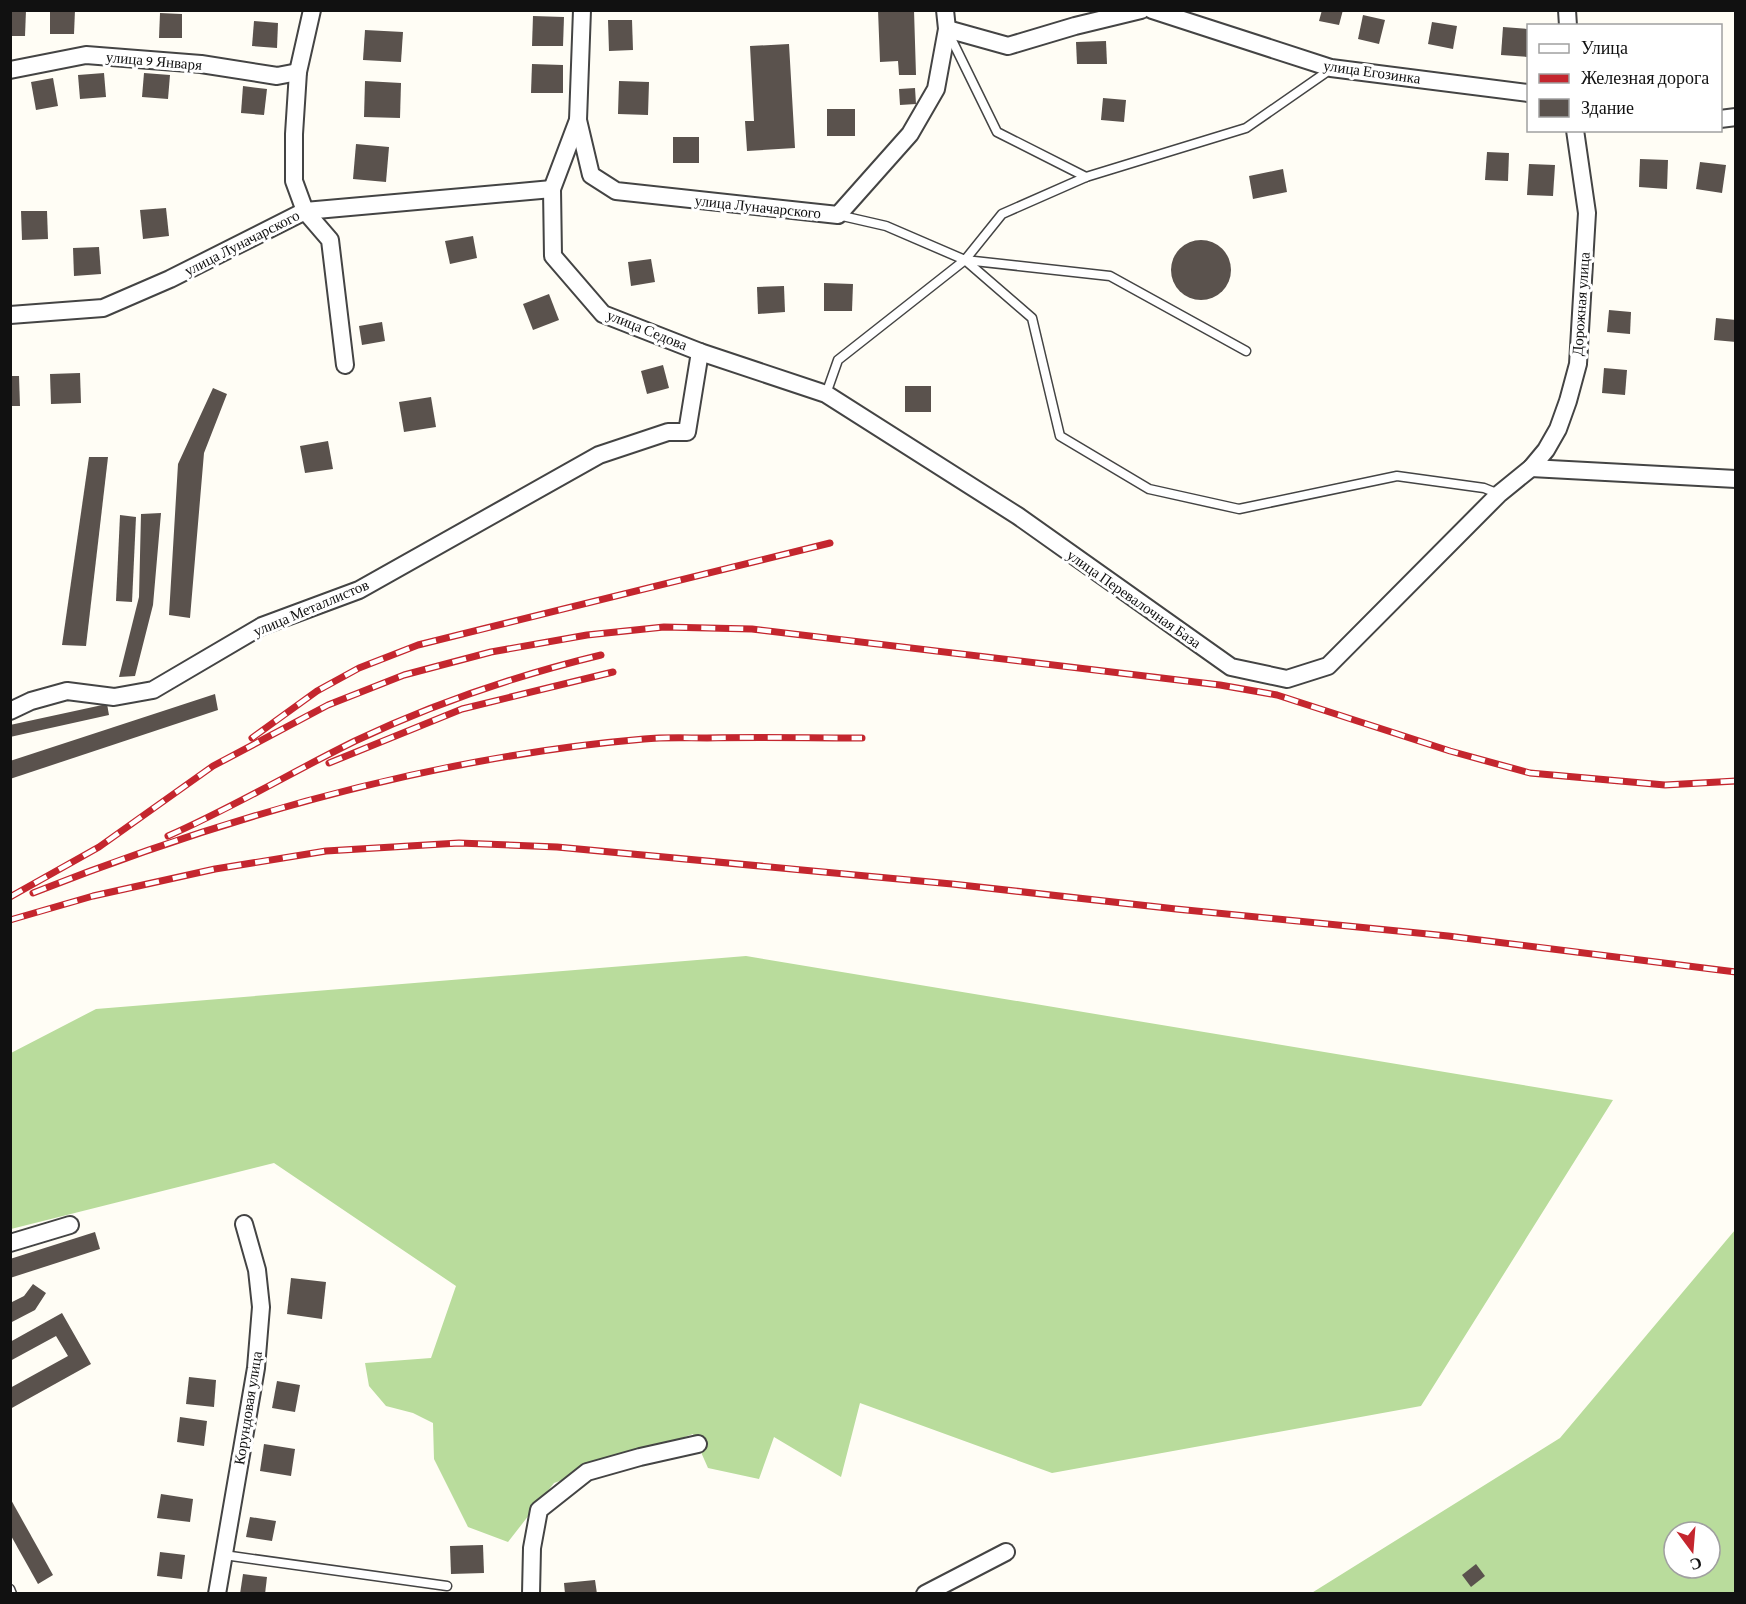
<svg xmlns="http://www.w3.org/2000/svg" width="1746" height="1604" viewBox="0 0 1746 1604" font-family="'Crimson Pro',serif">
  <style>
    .forest { fill: #b9dc9c; fill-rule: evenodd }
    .building { fill: #5a524d }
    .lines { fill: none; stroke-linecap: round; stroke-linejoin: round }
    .lane-casing { stroke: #444; stroke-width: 11 }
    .street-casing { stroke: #444; stroke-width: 20 }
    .lane { stroke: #fff; stroke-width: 8 }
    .street { stroke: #fff; stroke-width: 16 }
    .rail-casing { stroke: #c4262e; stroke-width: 7 }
    .rail { stroke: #fff; stroke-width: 4.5; stroke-dasharray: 14; stroke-linecap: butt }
    .labels { text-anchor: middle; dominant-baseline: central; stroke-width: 6; stroke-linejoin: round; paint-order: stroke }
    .street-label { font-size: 15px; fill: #111; stroke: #fff }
  </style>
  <rect width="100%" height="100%" fill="#fffdf5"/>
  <g class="forest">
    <polygon points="746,956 1613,1100 1421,1406 1052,1473 860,1403 841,1477 774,1437 759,1479 708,1468 693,1434 554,1483 508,1542 468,1527 434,1459 433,1423 413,1413 386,1406 369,1386 365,1363 431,1358 456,1286 274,1163 11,1229 11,1053 96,1009"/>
    <path d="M 1735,1230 L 1735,1593 L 1310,1594 L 1560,1438 ZM 1674,1532 L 1710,1532 L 1710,1568 L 1674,1568 Z"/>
  </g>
  <g class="building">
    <polygon points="10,10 26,10 25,36 10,36"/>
    <polygon points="50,10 75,10 74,34 50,34"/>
    <polygon points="878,10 914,10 916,75 899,75 898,61 880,62"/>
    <polygon points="1322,10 1343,10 1339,25 1319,21"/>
    <polygon points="160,13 182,14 182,38 159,38"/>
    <polygon points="1363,15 1385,20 1379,44 1358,39"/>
    <polygon points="533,16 564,17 563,46 532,46"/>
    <polygon points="608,20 632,20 633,50 609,51"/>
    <polygon points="254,21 278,23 277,48 252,46"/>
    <polygon points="1432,22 1457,26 1453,49 1428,44"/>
    <polygon points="1503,27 1528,29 1528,57 1501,55"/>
    <polygon points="365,30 403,32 401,62 363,60"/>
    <polygon points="1106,41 1107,64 1077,64 1076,42"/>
    <polygon points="789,44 795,148 747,151 745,121 754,121 750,46"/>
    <polygon points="532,64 563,65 563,93 531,93"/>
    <polygon points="104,73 106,97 80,99 78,75"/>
    <polygon points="144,73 170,75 168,99 142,97"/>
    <polygon points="53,78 58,106 36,110 31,82"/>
    <polygon points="365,81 401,83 400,118 364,117"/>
    <polygon points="619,81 649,82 648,115 618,114"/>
    <polygon points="243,86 267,89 264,115 241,113"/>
    <polygon points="915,88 916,104 900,105 899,89"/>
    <polygon points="1103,98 1126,100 1124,122 1101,120"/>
    <rect x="827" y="109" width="28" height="27"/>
    <rect x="673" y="137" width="26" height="26"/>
    <polygon points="356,144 389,147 386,182 353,179"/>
    <polygon points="1487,152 1509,153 1508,181 1485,180"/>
    <polygon points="1640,159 1668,160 1667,189 1639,187"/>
    <polygon points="1700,162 1726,165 1722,193 1696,189"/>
    <polygon points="1529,164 1555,165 1553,196 1527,195"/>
    <polygon points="1283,169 1287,192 1253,199 1249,176"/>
    <polygon points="166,208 169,236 143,239 140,210"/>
    <polygon points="21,211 47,211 48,239 22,240"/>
    <polygon points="473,236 477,258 450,264 445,241"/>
    <circle cx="1201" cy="270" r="30"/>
    <polygon points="99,247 101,274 74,276 73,248"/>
    <polygon points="651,259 655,282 631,286 628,262"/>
    <polygon points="824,283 853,284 852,311 824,311"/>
    <polygon points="784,286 785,312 758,314 757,287"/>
    <polygon points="549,294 559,320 533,330 523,304"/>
    <polygon points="1609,310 1631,312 1630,334 1607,332"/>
    <polygon points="1716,318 1736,320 1736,342 1714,340"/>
    <polygon points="382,322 385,341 362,345 359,326"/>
    <polygon points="663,365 669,388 647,394 641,371"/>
    <polygon points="1604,368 1627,370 1625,395 1602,393"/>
    <polygon points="80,373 81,403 51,404 50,374"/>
    <polygon points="10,376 19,376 20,406 10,406"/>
    <rect x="905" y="386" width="26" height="26"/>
    <polygon points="213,388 227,394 204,453 190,618 169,615 178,464"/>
    <polygon points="431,397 436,427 404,432 399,402"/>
    <polygon points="328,441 333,469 305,473 300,446"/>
    <polygon points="89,457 108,457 86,646 62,645"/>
    <polygon points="161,513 153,605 135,676 119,677 139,597 141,514"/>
    <polygon points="120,515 136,517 132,602 116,601"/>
    <polygon points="215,694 218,710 10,779 10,761"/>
    <polygon points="107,704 109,715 10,737 10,725"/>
    <polygon points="95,1232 100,1249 10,1278 10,1259"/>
    <polygon points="291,1278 326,1282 322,1319 287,1314"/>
    <polygon points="33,1284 46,1293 35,1310 10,1323 10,1303 24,1296"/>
    <polygon points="62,1313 91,1364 10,1409 10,1388 68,1356 56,1336 10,1361 10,1342"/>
    <polygon points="189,1377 216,1380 214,1407 186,1404"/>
    <polygon points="277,1381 300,1385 295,1412 272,1408"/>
    <polygon points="180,1417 207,1421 204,1446 177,1442"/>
    <polygon points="264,1444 295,1449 291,1476 260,1471"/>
    <polygon points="161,1494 193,1499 190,1522 157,1518"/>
    <polygon points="10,1498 53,1575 38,1584 10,1534"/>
    <polygon points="250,1517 276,1521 272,1541 246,1537"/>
    <polygon points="483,1545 484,1573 451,1574 450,1546"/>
    <polygon points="160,1552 185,1555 182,1579 157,1576"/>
    <polygon points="1476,1564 1485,1576 1471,1587 1462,1575"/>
    <polygon points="243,1574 267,1577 265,1594 240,1594"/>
    <polygon points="595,1580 597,1594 565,1594 564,1583"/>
  </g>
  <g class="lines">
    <defs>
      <g id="lane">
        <polyline points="948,32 997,132 1086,177"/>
        <polyline points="838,215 886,226 965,260 1002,214 1086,177 1246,128 1331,69"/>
        <polyline points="965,260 1032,318 1060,436 1149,489 1239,509 1397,476 1484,488 1499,494"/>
        <polyline points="826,394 838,360 965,260 1110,276 1246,351"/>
        <polyline points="224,1555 447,1586"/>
        <polyline points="10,1589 12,1594"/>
      </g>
      <g id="street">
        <polyline points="312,10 298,72 294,134 294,181 305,211 330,240 345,365"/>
        <polyline points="1152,10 1331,68 1528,93"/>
        <polyline points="1567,10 1568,26"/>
        <polyline points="947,29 1008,46 1075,26 1141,10"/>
        <polyline points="10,70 86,55 201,64 277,76 298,72"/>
        <polyline points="1720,119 1736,117"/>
        <polyline points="578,120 591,175 616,191 838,215 910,134 936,89 947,29 945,10"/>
        <polyline points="10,315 103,308 170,279 305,211 552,189"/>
        <polyline points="700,352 826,394 1018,516 1231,667 1287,679 1328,666 1499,494 1531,468 1546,450 1558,429 1568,401 1578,364 1587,213 1575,130"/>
        <polyline points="1531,468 1736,479"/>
        <polyline points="10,711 31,701 67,691 114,697 153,690 262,626 359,590 599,455 668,432 687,432 700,352 603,314 553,256 552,189 578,120 582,10"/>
        <polyline points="10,1243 70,1225"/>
        <polyline points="217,1594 256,1368 261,1307 257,1270 244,1224"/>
        <polyline points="531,1594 532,1548 539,1510 587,1472 640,1457 698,1444"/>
        <polyline points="925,1594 1006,1552"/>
      </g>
    </defs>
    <use href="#lane" class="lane-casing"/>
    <use href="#street" class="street-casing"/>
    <use href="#lane" class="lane"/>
    <use href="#street" class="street"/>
    <defs>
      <g id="rail">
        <polyline points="252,738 317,691 359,668 418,645 830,543"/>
        <polyline points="329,763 462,709 613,672"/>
        <path d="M 168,836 C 232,808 292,772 355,741 C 433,704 518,675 601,655"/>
        <path d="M 33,893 C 228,816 434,757 644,739 C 665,737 686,738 707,738 C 759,737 810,738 862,738"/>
        <polyline points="10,897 99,847 213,766 328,705 404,675 491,652 587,635 664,627 752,629 1220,685 1277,695 1450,751 1530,773 1665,785 1736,781"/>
        <polyline points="10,920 93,896 215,869 326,851 459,843 557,847 952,884 1176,909 1448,936 1736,972"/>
      </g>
    </defs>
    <use href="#rail" class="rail-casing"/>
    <use href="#rail" class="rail"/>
  </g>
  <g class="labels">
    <g class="street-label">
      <text transform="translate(154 61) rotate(5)">улица 9 Января</text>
      <text transform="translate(1372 72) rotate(8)">улица Егозинка</text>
      <text transform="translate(758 207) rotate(6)">улица Луначарского</text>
      <text transform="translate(242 243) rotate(-27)">улица Луначарского</text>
      <text transform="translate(1581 304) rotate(-86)">Дорожная улица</text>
      <text transform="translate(647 330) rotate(22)">улица Седова</text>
      <text transform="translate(1134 599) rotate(35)">улица Перевалочная База</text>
      <text transform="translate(311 608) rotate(-23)">улица Металлистов</text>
      <text transform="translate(248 1408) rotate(-81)">Корундовая улица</text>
    </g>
  </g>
  <rect width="1746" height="1604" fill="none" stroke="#111111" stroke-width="24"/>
  <rect x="1527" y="24" width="195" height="108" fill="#ffffff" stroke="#a0a0a0" stroke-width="1.5"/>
  <rect x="1539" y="44" width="30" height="9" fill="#ffffff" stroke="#a0a0a0" stroke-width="1.5"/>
  <text x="1581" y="54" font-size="18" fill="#111111">Улица</text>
  <rect x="1539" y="74" width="30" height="9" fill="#c4262e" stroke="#a0a0a0" stroke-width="1.5"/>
  <text x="1581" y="84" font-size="18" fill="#111111">Железная дорога</text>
  <rect x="1539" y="99" width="30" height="18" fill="#5a524d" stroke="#a0a0a0" stroke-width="1.5"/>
  <text x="1581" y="114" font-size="18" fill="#111111">Здание</text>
  <g transform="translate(1692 1550) rotate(164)"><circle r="28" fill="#ffffff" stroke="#a0a0a0" stroke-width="1.5"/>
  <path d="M0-4.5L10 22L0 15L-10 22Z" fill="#c4262e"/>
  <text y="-9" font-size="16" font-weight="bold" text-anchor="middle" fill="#111111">С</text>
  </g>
</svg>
